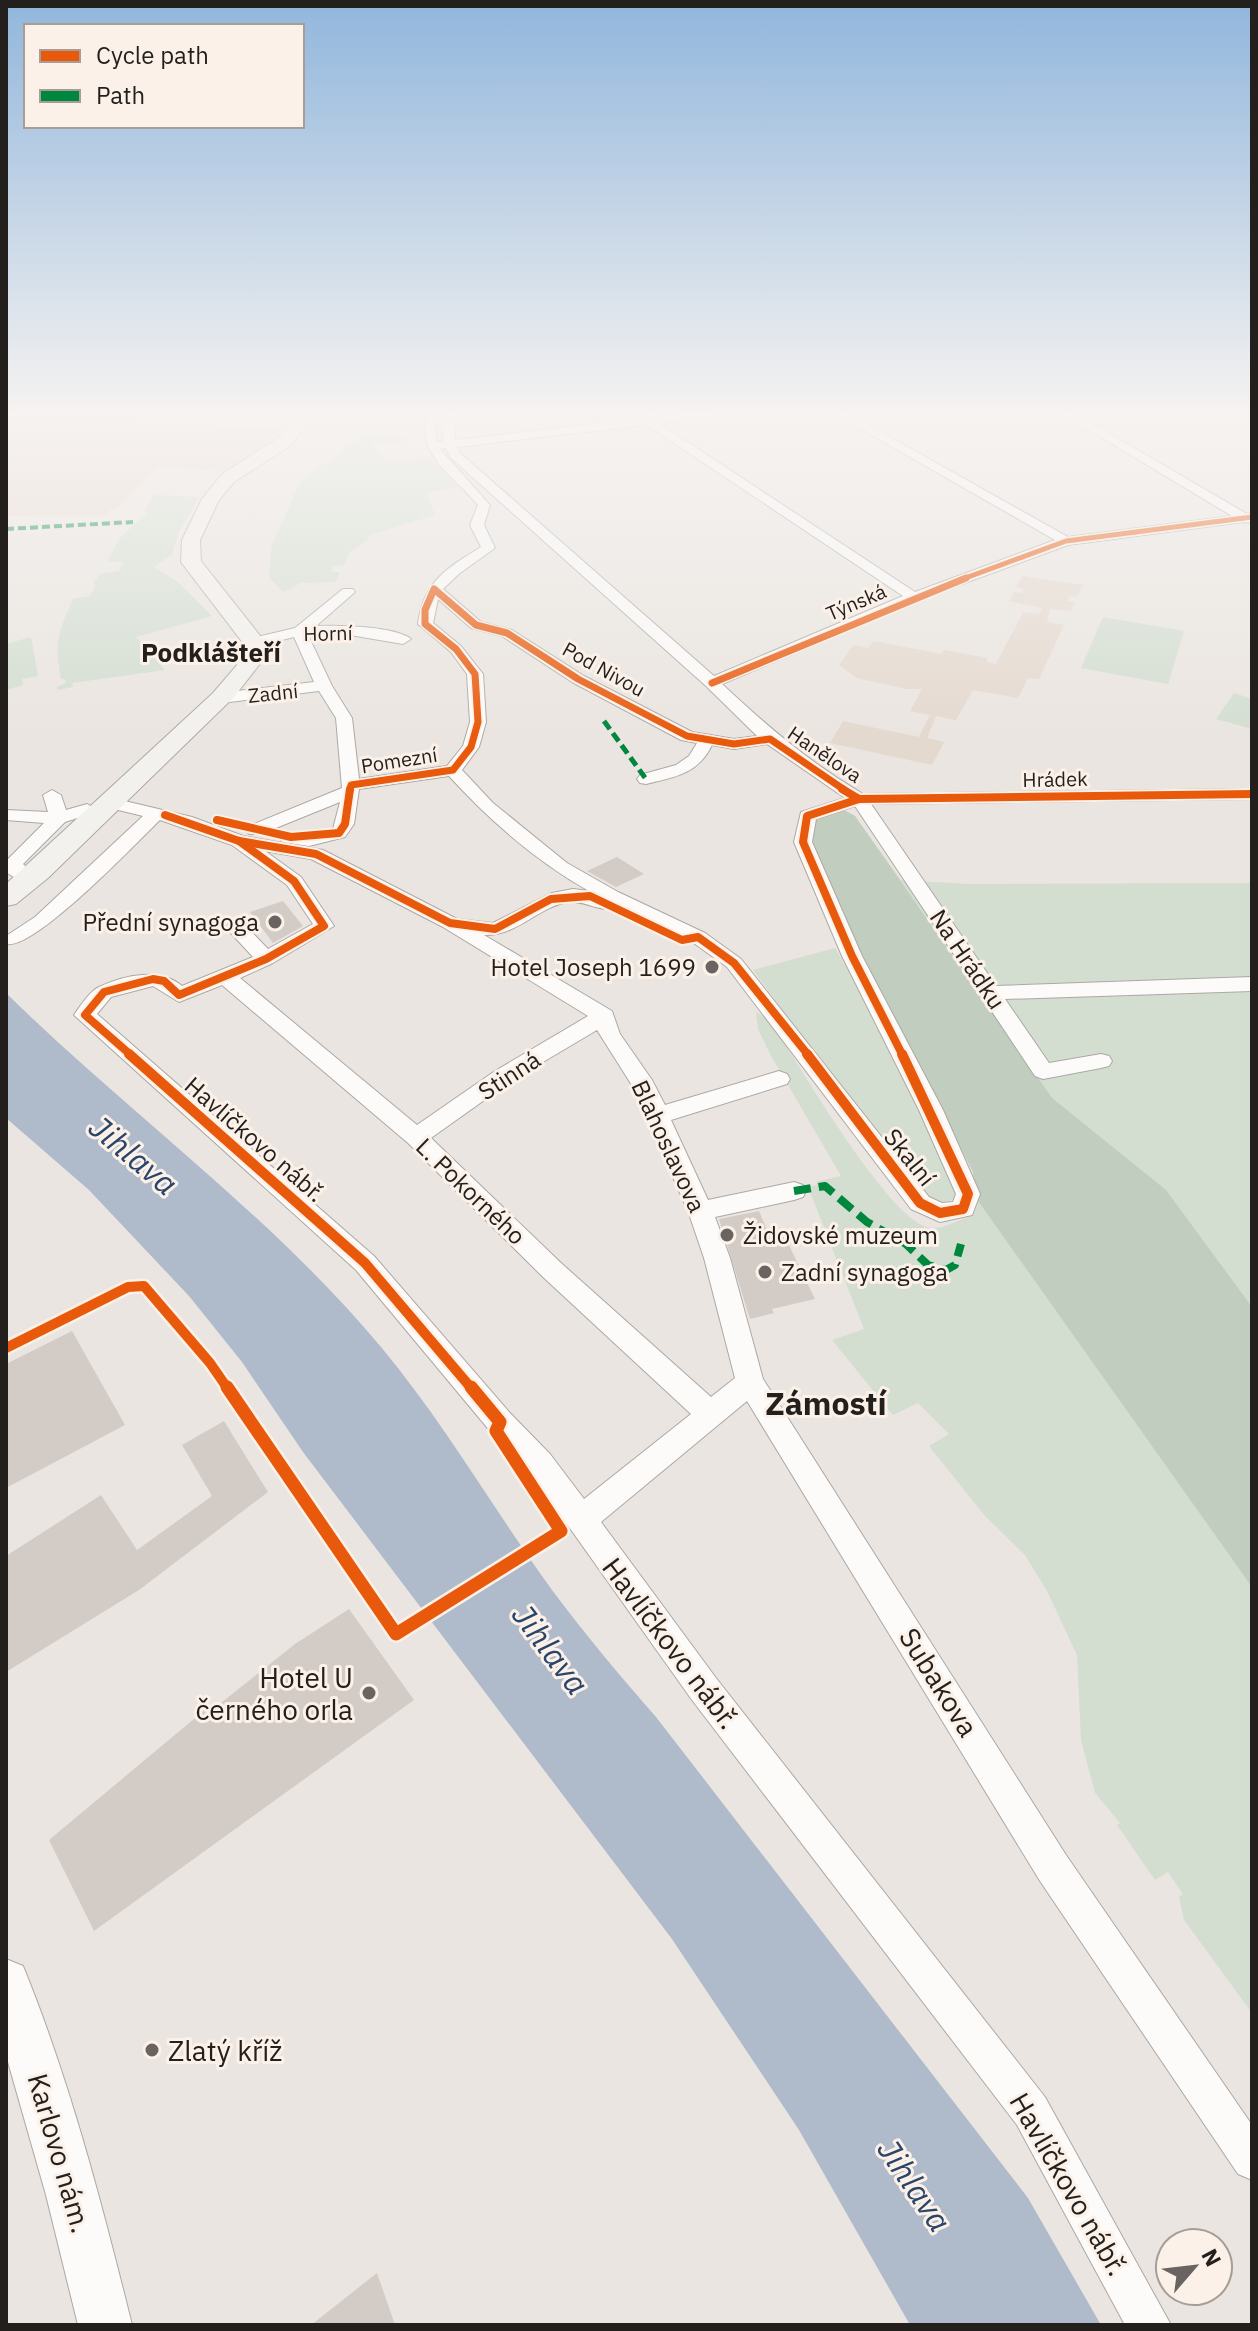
<svg xmlns="http://www.w3.org/2000/svg" width="1258" height="2331" viewBox="0 0 1258 2331" font-family="'IBM Plex Sans',sans-serif">
  <style>
    .built { fill: #e4d9cf }
    .industrial { fill: #e8d9d1 }
    .green { fill: #d3ded1 }
    .forest { fill: #c1cdbf }
    .water { fill: #afbaca }
    .building { fill: #d3ccc6 }
    .lines { fill: none; stroke-linecap: round; stroke-linejoin: round }
    .minor-casing { stroke: #aca8a4; stroke-width: 2 }
    .tertiary-casing { stroke: #aca8a4; stroke-width: 2 }
    .secondary-casing { stroke: #aca8a4; stroke-width: 2 }
    .minor { fill: #fcfbfa; fill-rule: evenodd }
    .tertiary { fill: #fcfbfa; fill-rule: evenodd }
    .secondary { fill: #f3f1ed; fill-rule: evenodd }
    .quiet-far2 { stroke: #00873e; stroke-width: 4; stroke-dasharray: 8 4; stroke-linecap: butt }
    .quiet-far1 { stroke: #00873e; stroke-width: 5; stroke-dasharray: 10 5; stroke-linecap: butt }
    .quiet { stroke: #00873e; stroke-width: 8; stroke-dasharray: 17 8; stroke-linecap: butt }
    .cycleway-far4-casing { stroke: #fcf1e8; stroke-width: 8 }
    .cycleway-far3-casing { stroke: #fcf1e8; stroke-width: 10 }
    .cycleway-far2-casing { stroke: #fcf1e8; stroke-width: 12 }
    .cycleway-far1-casing { stroke: #fcf1e8; stroke-width: 15 }
    .cycleway-casing { stroke: #fcf1e8; stroke-width: 18 }
    .cycleway-far4 { stroke: #e8590c; stroke-width: 5 }
    .cycleway-far3 { stroke: #e8590c; stroke-width: 7 }
    .cycleway-far2 { stroke: #e8590c; stroke-width: 8 }
    .cycleway-far1 { stroke: #e8590c; stroke-width: 10 }
    .cycleway { stroke: #e8590c; stroke-width: 13 }
    .poi-dot { fill: #696461; stroke: #fcf1e8; stroke-width: 3 }
    .labels { text-anchor: middle; dominant-baseline: central; stroke-width: 6; stroke-linejoin: round; paint-order: stroke }
    .far-street-label { font-size: 20px; fill: #231f1c; stroke: #fcf1e8 }
    .poi-label { font-size: 24px; fill: #231f1c; stroke: #fcf1e8; text-anchor: end }
    .street-label { font-size: 24px; fill: #231f1c; stroke: #fcf1e8 }
    .far-district-label { font-size: 26px; font-weight: bold; fill: #231f1c; stroke: #fcf1e8 }
    .near-street-label { font-size: 28px; fill: #231f1c; stroke: #fcf1e8 }
    .near-poi-label { font-size: 28px; fill: #231f1c; stroke: #fcf1e8; text-anchor: end }
    .near-water-label { font-size: 32px; font-style: italic; fill: #29456a; stroke: #fcf1e8 }
    .district-label { font-size: 32px; font-weight: bold; fill: #231f1c; stroke: #fcf1e8 }
  </style>
  <rect width="100%" height="100%" fill="#eae5e0"/>
  <polygon class="built" points="1022,576 1083,585 1077,597 1069,596 1068,601 1075,602 1071,611 1050,609 1047,622 1064,625 1039,679 1028,678 1018,698 973,690 956,720 936,716 927,738 944,742 932,765 830,743 843,721 919,737 930,715 910,711 922,689 906,689 857,678 839,665 853,645 868,648 873,641 942,654 944,650 987,658 987,662 996,664 1023,612 1039,614 1042,608 1009,601 1014,592 1022,593 1024,589 1016,587"/>
  <polygon class="industrial" points="6,410 132,410 132,423 282,429 272,440 222,471 157,467 116,509 110,509 109,515 6,516"/>
  <g class="green">
    <polygon points="365,435 406,437 404,442 371,443 386,461 429,457 458,487 426,493 435,515 367,536 369,539 350,552 344,565 333,566 332,572 340,572 335,582 301,583 283,592 269,577 272,545 301,480"/>
    <path d="M 154,495 L 199,497 L 178,533 L 172,554 L 154,567 L 178,582 L 212,616 L 136,637 L 165,670 L 72,683 L 73,687 L 58,690 L 57,687 L 66,683 L 65,679 L 61,679 C 54,643 58,632 73,599 L 90,596 L 96,585 L 93,583 L 100,574 L 119,571 L 123,562 L 107,562 L 120,538 L 147,513 L 144,512 Z"/>
    <polygon points="1103,617 1184,631 1168,684 1081,668"/>
    <polygon points="31,637 38,676 22,679 23,685 6,690 6,644"/>
    <polygon points="1234,693 1252,699 1252,729 1216,719"/>
    <path d="M 844,810 L 855,816 L 901,880 L 968,884 L 1252,883 L 1252,2013 L 1184,1920 L 1179,1897 L 1183,1894 L 1168,1872 L 1155,1880 L 1117,1825 L 1120,1823 L 1095,1793 L 1081,1740 L 1077,1655 L 1047,1591 L 1025,1555 L 985,1516 L 929,1446 L 949,1434 L 918,1403 L 893,1415 L 832,1340 L 864,1329 L 810,1192 L 811,1186 L 817,1185 L 815,1182 L 841,1176 L 770,1054 L 758,1029 L 756,1012 L 771,1021 C 796,1061 887,1217 927,1227 C 940,1231 956,1221 969,1217 L 976,1198 L 973,1172 L 891,1015 Z"/>
    <polygon points="835,948 881,1025 959,1182 958,1198 935,1205 917,1192 753,970"/>
  </g>
  <polygon class="forest" points="844,810 855,816 1052,1098 1166,1190 1252,1307 1252,1587 976,1198 973,1172 835,901 813,845 814,821"/>
  <path class="water" d="M 6,993 C 128,1113 271,1215 381,1347 C 445,1424 494,1510 552,1590 C 585,1634 620,1676 656,1717 L 1028,2198 L 1101,2325 L 910,2325 L 799,2130 L 672,1939 L 303,1452 L 242,1362 L 189,1296 L 89,1190 L 6,1118 Z"/>
  <g class="building">
    <polygon points="617,857 644,874 616,887 587,871"/>
    <polygon points="283,901 303,926 273,943 250,912"/>
    <polygon points="759,1211 771,1240 785,1237 815,1299 772,1309 774,1313 750,1319 719,1219"/>
    <polygon points="72,1331 125,1425 6,1488 6,1364"/>
    <polygon points="224,1421 268,1492 139,1590 6,1672 6,1556 101,1495 137,1550 212,1496 182,1445"/>
    <polygon points="349,1609 414,1700 94,1931 49,1840 213,1703 216,1707 295,1644"/>
    <polygon points="377,2273 395,2325 311,2325"/>
  </g>
  <g class="lines">
    <defs>
      <g id="minor">
        <polygon points="13,410 30,410 6,419 6,412"/>
        <path d="M 429,410 L 440,410 L 435,424 L 437,442 L 443,442 L 442,427 L 449,410 L 460,410 L 454,427 L 455,440 L 645,418 L 647,410 L 659,410 L 657,417 L 717,410 L 754,410 L 660,424 L 915,592 L 1055,540 L 828,410 L 842,410 L 1068,537 L 1232,516 L 1056,410 L 1069,410 L 1247,514 L 1252,513 L 1252,523 L 1243,522 L 1068,545 L 919,600 L 722,684 C 767,726 810,763 863,794 L 1252,789 L 1252,799 L 871,804 L 996,986 L 1252,977 L 1252,991 L 1005,999 L 1049,1063 L 1101,1054 L 1109,1056 L 1112,1061 L 1109,1066 L 1101,1068 L 1043,1079 L 1035,1076 L 855,806 L 816,819 L 812,842 L 862,956 L 943,1110 L 980,1194 L 972,1215 L 940,1222 L 911,1209 L 727,967 L 691,941 L 616,906 C 602,915 584,899 567,902 C 537,908 517,936 484,935 L 612,1011 L 620,1034 L 652,1080 L 665,1105 L 779,1071 L 787,1074 L 790,1079 L 787,1084 L 671,1120 L 708,1200 L 794,1182 L 803,1185 L 806,1191 L 803,1197 L 794,1200 L 715,1217 L 730,1258 L 763,1379 L 1066,1855 L 1252,2125 L 1252,2180 L 1238,2174 L 1040,1881 L 747,1401 L 601,1522 L 716,1678 L 1045,2097 L 1171,2325 L 1125,2325 L 1017,2125 L 692,1700 L 530,1472 L 490,1431 L 356,1270 L 74,1015 C 80,1006 90,991 99,987 C 124,975 161,967 182,986 L 253,957 L 229,931 L 226,927 L 229,923 L 243,923 L 268,949 L 313,924 L 287,885 L 232,845 L 160,820 C 136,843 34,951 6,944 L 6,936 L 35,917 L 143,816 L 106,807 L 103,803 L 112,798 L 192,817 L 243,836 L 323,850 L 457,919 L 493,923 L 552,893 L 573,889 L 589,891 C 536,861 490,821 449,776 L 359,789 L 354,824 L 345,837 L 309,846 L 282,842 L 280,838 C 288,831 319,832 333,829 L 340,802 L 261,834 L 249,834 L 246,830 L 249,826 L 342,788 L 336,718 L 319,691 L 221,703 L 213,698 L 221,693 L 314,682 L 294,637 L 254,647 L 246,642 L 249,639 L 295,628 L 343,589 L 353,589 L 355,592 L 316,626 C 337,625 395,626 411,639 L 403,644 L 350,635 L 308,635 L 332,686 L 352,718 L 359,779 L 447,766 L 463,746 L 470,722 L 467,674 L 451,652 L 418,624 C 423,583 446,568 481,547 L 470,525 L 478,505 C 454,476 412,453 429,410 ZM 647,425 L 903,596 L 714,676 L 460,453 L 457,447 ZM 446,448 L 451,458 L 706,686 L 757,736 L 734,739 L 692,732 L 584,676 L 512,630 L 481,622 L 443,589 L 460,573 L 495,548 L 484,525 L 490,505 L 440,449 ZM 438,599 L 471,628 L 502,636 L 572,682 L 681,740 L 697,743 L 689,756 L 676,765 L 640,775 L 637,779 L 640,783 L 646,784 C 675,777 698,774 712,745 L 734,749 L 767,744 L 845,798 L 801,812 L 794,842 L 842,956 L 919,1110 L 956,1194 L 953,1202 L 942,1203 L 929,1197 L 741,959 L 705,933 L 618,892 L 567,863 L 493,803 L 462,770 L 479,747 L 486,722 L 483,674 L 461,646 L 433,623 ZM 265,851 L 311,859 L 443,927 L 588,1016 L 495,1071 L 417,1125 L 240,978 L 273,963 L 334,926 L 301,877 ZM 222,985 L 408,1143 L 543,1277 L 691,1414 L 584,1499 L 550,1454 L 510,1413 L 374,1256 L 97,1014 L 111,997 L 153,986 L 179,1002 ZM 597,1030 L 633,1087 L 688,1211 L 704,1258 L 735,1378 L 711,1397 L 561,1263 L 431,1138 L 511,1081 Z"/>
        <polygon points="1236,410 1252,411 1252,419 1237,412"/>
        <polygon points="52,790 61,795 66,810 87,804 96,809 93,813 65,822 23,864 39,880 29,886 7,873 6,861 44,823 6,820 6,810 48,812 43,795"/>
      </g>
      <path id="tertiary" d="M 6,1959 L 23,1966 C 70,2081 102,2204 132,2325 L 78,2325 L 46,2195 L 6,2055 Z"/>
      <polygon id="secondary" points="303,410 320,410 290,446 234,482 219,500 200,540 201,561 265,642 259,665 234,697 48,878 16,904 6,906 6,884 213,693 237,665 243,643 181,562 182,540 202,499 222,474 278,438"/>
    </defs>
    <use href="#minor" class="minor-casing"/>
    <use href="#tertiary" class="tertiary-casing"/>
    <use href="#secondary" class="secondary-casing"/>
    <use href="#minor" class="minor"/>
    <use href="#tertiary" class="tertiary"/>
    <use href="#secondary" class="secondary"/>
    <polyline class="quiet-far2" points="6,529 133,522"/>
    <polyline class="quiet-far1" points="604,721 646,779"/>
    <polyline class="quiet" points="794,1191 825,1186 867,1222 906,1244 928,1265 946,1270 955,1265 961,1244"/>
    <defs>
      <polyline id="cycleway-far4" points="960,580 1066,541 1252,517"/>
      <g id="cycleway-far3">
        <polyline points="712,683 966,578"/>
        <polyline points="350,791 351,785 453,770 471,747 478,722 475,674 456,649 425,624 425,610 434,589 476,625 507,633 578,679 687,736 734,744 770,739 846,791"/>
      </g>
      <g id="cycleway-far2">
        <polyline points="842,789 859,799"/>
        <polyline points="165,815 239,841 316,854 450,923 495,929 551,899 590,896 682,940 698,937 734,963 809,1056"/>
        <polyline points="217,820 291,837 339,833 345,824 350,789"/>
        <polyline points="132,1056 85,1015 104,992 153,979 164,981 179,995 266,959 324,926 294,881 239,841"/>
        <polyline points="903,1056 852,956 803,842 807,816 859,799 1252,794"/>
      </g>
      <g id="cycleway-far1">
        <polyline points="129,1054 365,1263 472,1389"/>
        <polyline points="807,1054 920,1203 940,1213 963,1209 968,1194 902,1054"/>
        <polyline points="6,1348 128,1287 144,1286 210,1363 228,1389"/>
      </g>
      <polyline id="cycleway" points="227,1387 396,1634 561,1531 496,1431 500,1422 471,1387"/>
    </defs>
    <use href="#cycleway-far4" class="cycleway-far4-casing"/>
    <use href="#cycleway-far3" class="cycleway-far3-casing"/>
    <use href="#cycleway-far2" class="cycleway-far2-casing"/>
    <use href="#cycleway-far1" class="cycleway-far1-casing"/>
    <use href="#cycleway" class="cycleway-casing"/>
    <use href="#cycleway-far4" class="cycleway-far4"/>
    <use href="#cycleway-far3" class="cycleway-far3"/>
    <use href="#cycleway-far2" class="cycleway-far2"/>
    <use href="#cycleway-far1" class="cycleway-far1"/>
    <use href="#cycleway" class="cycleway"/>
  </g>
  <linearGradient id="sky" x2="0" y2="1"><stop stop-color="#91b6dc"/><stop offset="0.56" stop-color="#f6f3f1"/><stop offset="1" stop-color="#f6f3f1" stop-opacity="0"/></linearGradient>
  <rect width="1258" height="737" fill="url(#sky)"/>
  <g class="poi-dot">
    <circle cx="275" cy="922" r="8"/>
    <circle cx="712" cy="967" r="8"/>
    <circle cx="727" cy="1235" r="8"/>
    <circle cx="765" cy="1272" r="8"/>
    <circle cx="369" cy="1693" r="8"/>
    <circle cx="152" cy="2050" r="8"/>
  </g>
  <g class="labels">
    <g class="far-street-label">
      <text transform="translate(856 602) rotate(-23)">Týnská</text>
      <text transform="translate(328 633) rotate(-1)">Horní</text>
      <text transform="translate(604 669) rotate(29)">Pod Nivou</text>
      <text transform="translate(273 693) rotate(-6)">Zadní</text>
      <text transform="translate(825 754) rotate(34)">Hanělova</text>
      <text transform="translate(399 760) rotate(-9)">Pomezní</text>
      <text transform="translate(1055 779) rotate(-1)">Hrádek</text>
    </g>
    <g class="poi-label">
      <text x="259" y="922">Přední synagoga</text>
      <text x="696" y="967">Hotel Joseph 1699</text>
      <text x="743" y="1235" text-anchor="start">Židovské muzeum</text>
      <text x="781" y="1272" text-anchor="start">Zadní synagoga</text>
    </g>
    <g class="street-label">
      <text transform="translate(968 959) rotate(56)">Na Hrádku</text>
      <text transform="translate(509 1075) rotate(-33)">Stinná</text>
      <text transform="translate(255 1139) rotate(41)">Havlíčkovo nábř.</text>
      <text transform="translate(669 1146) rotate(65)">Blahoslavova</text>
      <text transform="translate(910 1157) rotate(51)">Skalní</text>
      <text transform="translate(471 1191) rotate(44)">L. Pokorného</text>
    </g>
    <g class="far-district-label">
      <text x="211" y="652">Podklášteří</text>
    </g>
    <g class="near-street-label">
      <text transform="translate(671 1643) rotate(53)">Havlíčkovo nábř.</text>
      <text transform="translate(939 1682) rotate(58)">Subakova</text>
      <text transform="translate(60 2153) rotate(74)">Karlovo nám.</text>
      <text transform="translate(1069 2184) rotate(60)">Havlíčkovo nábř.</text>
    </g>
    <g class="near-poi-label">
      <text x="353" y="1677">Hotel U<tspan x="353" dy="32">černého orla</tspan></text>
      <text x="168" y="2050" text-anchor="start">Zlatý kříž</text>
    </g>
    <g class="near-water-label">
      <text transform="translate(134 1155) rotate(40)">Jihlava</text>
      <text transform="translate(551 1649) rotate(53)">Jihlava</text>
      <text transform="translate(915 2185) rotate(56)">Jihlava</text>
    </g>
    <g class="district-label">
      <text x="826" y="1403">Zámostí</text>
    </g>
  </g>
  <rect width="1258" height="2331" fill="none" stroke="#231f1c" stroke-width="16"/>
  <rect x="24" y="24" width="280" height="104" fill="#fcf1e8" stroke="#a59d96" stroke-width="2"/>
  <rect x="40" y="50" width="40" height="12" fill="#e8590c" stroke="#a59d96" stroke-width="2"/>
  <text x="96" y="64" font-size="24" fill="#231f1c">Cycle path</text>
  <rect x="40" y="90" width="40" height="12" fill="#00873e" stroke="#a59d96" stroke-width="2"/>
  <text x="96" y="104" font-size="24" fill="#231f1c">Path</text>
  <g transform="translate(1194 2267) rotate(62)"><circle r="38" fill="#fcf1e8" stroke="#a59d96" stroke-width="2"/>
  <path d="M0-6L14 30L0 20L-14 30Z" fill="#696461"/>
  <text y="-12" font-size="22" font-weight="bold" text-anchor="middle" fill="#231f1c">N</text>
  </g>
</svg>
